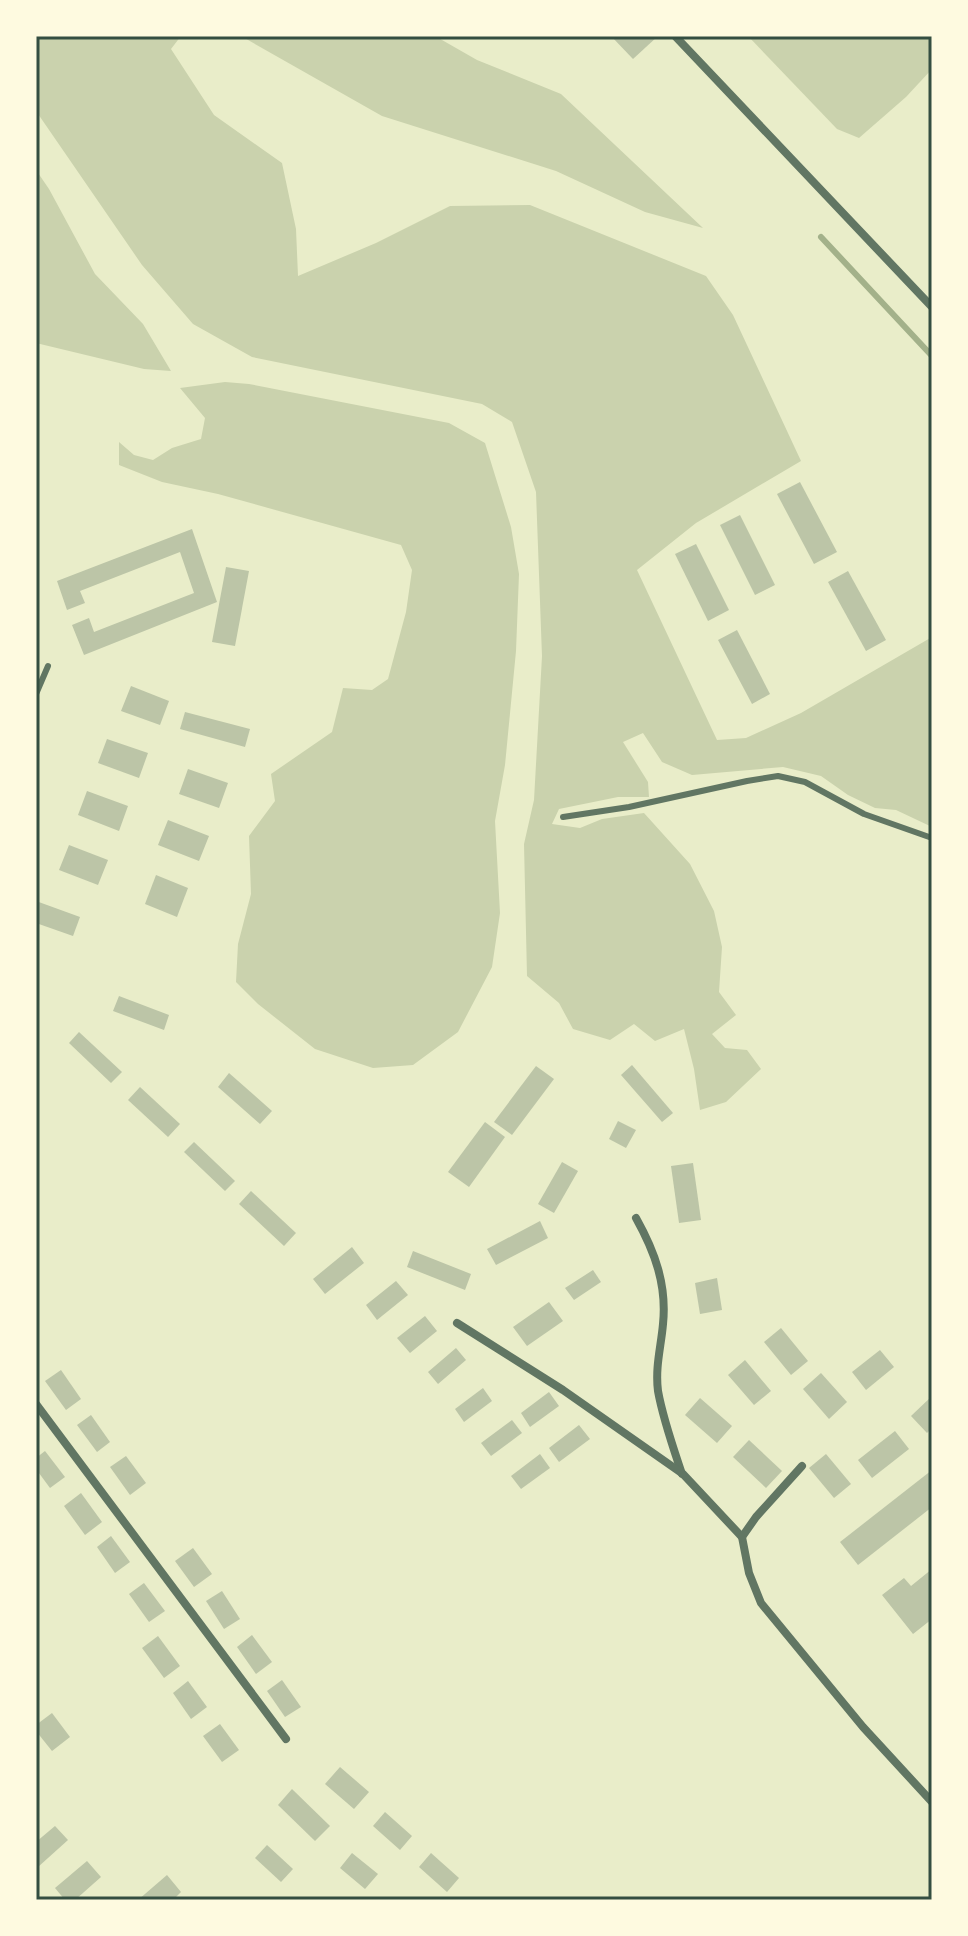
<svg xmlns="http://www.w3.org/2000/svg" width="968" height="1936" viewBox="0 0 968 1936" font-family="Lato,sans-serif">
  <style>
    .green { fill: #cad2ad }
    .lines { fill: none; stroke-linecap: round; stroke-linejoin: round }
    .stream { stroke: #a3b18a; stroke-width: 6 }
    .building { fill: #bcc5a7 }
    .service { stroke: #617663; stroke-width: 6 }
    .minor { stroke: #617663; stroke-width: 8 }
    .neatline { fill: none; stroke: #344e41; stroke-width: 3 }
  </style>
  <rect width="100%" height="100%" fill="#e9edc9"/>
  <g class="green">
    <polygon points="36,36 181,36 171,49 214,115 282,163 296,229 298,276 376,243 450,206 530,205 706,276 733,315 801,461 696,523 637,570 717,740 746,738 801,713 932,637 932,827 896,810 875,808 848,795 821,776 783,767 692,775 662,762 643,733 623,742 648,782 649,797 618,797 559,809 552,824 580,828 602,819 644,813 690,864 714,911 722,947 719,992 736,1015 712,1034 725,1048 747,1050 761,1069 726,1102 700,1110 694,1069 684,1029 655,1041 634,1024 610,1040 573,1029 559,1003 527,976 524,844 534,800 542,656 536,492 512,422 482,404 252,357 193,324 142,265 36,111"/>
    <polygon points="241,36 435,36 477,60 561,94 703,228 645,212 556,171 382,116"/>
    <polygon points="748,36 932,36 932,69 906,97 859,138 837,129"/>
    <polygon points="36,170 49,189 95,274 143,324 171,371 144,369 36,343"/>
    <polygon points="225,382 249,384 449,423 485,443 511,527 519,574 516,651 505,765 495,821 500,913 492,967 458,1032 413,1065 373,1068 315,1049 258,1004 236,982 238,944 251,894 249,836 275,801 271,774 332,732 343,688 372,690 388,679 406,612 412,570 401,545 218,494 162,482 119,465 119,442 134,455 153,460 172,448 201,439 205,418 180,388"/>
  </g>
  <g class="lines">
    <polyline class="stream" points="821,237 932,356"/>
  </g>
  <g class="building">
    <polygon points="611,36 658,36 633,59"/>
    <polygon points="800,482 837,552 814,564 777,494"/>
    <polygon points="740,515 775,585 755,595 720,525"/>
    <polygon points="192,529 217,602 84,655 72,625 89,618 94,632 194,593 180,552 80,591 85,603 67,610 57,581"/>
    <polygon points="696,544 729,610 708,621 675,554"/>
    <polygon points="226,567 249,571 235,646 212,642"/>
    <polygon points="848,571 886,640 866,651 828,582"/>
    <polygon points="737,630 770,694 752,704 718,640"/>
    <polygon points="131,686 169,701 160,725 121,711"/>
    <polygon points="185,712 250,729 245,747 180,729"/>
    <polygon points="107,739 148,753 139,778 98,763"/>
    <polygon points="188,769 228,783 219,808 179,794"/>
    <polygon points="87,791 128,806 119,831 78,815"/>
    <polygon points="168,820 209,836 199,861 158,845"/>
    <polygon points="69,845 108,860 98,885 59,870"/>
    <polygon points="156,875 188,888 177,917 145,904"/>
    <polygon points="36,901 80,917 73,936 36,923"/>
    <polygon points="119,996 169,1015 164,1030 113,1011"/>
    <polygon points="79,1032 122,1072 111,1083 69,1043"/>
    <polygon points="632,1065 673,1113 662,1122 621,1075"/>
    <polygon points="536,1066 554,1079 512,1135 494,1122"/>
    <polygon points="229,1073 272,1111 260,1124 218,1087"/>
    <polygon points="140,1087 180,1124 168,1137 128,1100"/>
    <polygon points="618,1121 636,1130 626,1148 609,1139"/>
    <polygon points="485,1122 505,1137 469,1187 448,1172"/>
    <polygon points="194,1142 235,1181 225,1191 184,1152"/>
    <polygon points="562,1162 578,1171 554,1213 538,1204"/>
    <polygon points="693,1163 701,1220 679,1223 671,1166"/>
    <polygon points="251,1191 296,1233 284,1246 239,1204"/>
    <polygon points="540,1221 548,1238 496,1265 487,1249"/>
    <polygon points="352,1247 364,1263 325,1294 313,1279"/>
    <polygon points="413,1251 471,1274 465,1290 407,1267"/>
    <polygon points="593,1270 601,1282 574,1300 565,1288"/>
    <polygon points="717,1278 722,1310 700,1314 695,1283"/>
    <polygon points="396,1281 408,1295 377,1320 366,1305"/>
    <polygon points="549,1302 563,1321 527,1346 513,1327"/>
    <polygon points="425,1316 437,1331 410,1353 397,1338"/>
    <polygon points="781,1328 808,1361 791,1375 764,1342"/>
    <polygon points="456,1348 466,1360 438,1384 428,1372"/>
    <polygon points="880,1350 894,1367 866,1390 852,1372"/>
    <polygon points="745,1360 771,1391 754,1405 728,1375"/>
    <polygon points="61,1370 81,1399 66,1410 45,1381"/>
    <polygon points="821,1373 847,1402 829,1419 803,1389"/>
    <polygon points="483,1388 492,1401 464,1422 455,1409"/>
    <polygon points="549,1392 559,1406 530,1427 521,1413"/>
    <polygon points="932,1396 932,1428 927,1433 911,1416"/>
    <polygon points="700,1398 732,1426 717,1443 685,1415"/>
    <polygon points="91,1415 110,1442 97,1452 77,1425"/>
    <polygon points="512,1420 522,1433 491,1456 481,1443"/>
    <polygon points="579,1425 590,1439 559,1462 549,1448"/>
    <polygon points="895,1431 909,1449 872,1478 858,1460"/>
    <polygon points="749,1440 782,1471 766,1488 733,1457"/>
    <polygon points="45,1451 65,1477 50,1488 36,1469 36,1458"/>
    <polygon points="540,1454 550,1468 521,1489 511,1476"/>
    <polygon points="826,1454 851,1484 834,1498 809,1468"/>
    <polygon points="126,1456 146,1483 130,1495 110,1467"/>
    <polygon points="932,1470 932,1507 858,1565 840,1542"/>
    <polygon points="81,1493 102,1522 85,1535 64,1506"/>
    <polygon points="111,1536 130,1562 115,1573 97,1547"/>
    <polygon points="193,1548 212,1574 194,1587 175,1561"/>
    <polygon points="932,1569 932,1619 913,1634 882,1595 904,1578 911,1586"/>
    <polygon points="144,1583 165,1611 149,1622 129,1594"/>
    <polygon points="222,1591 240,1619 224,1629 206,1601"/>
    <polygon points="252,1635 272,1662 256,1674 237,1647"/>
    <polygon points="158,1636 180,1666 164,1678 142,1648"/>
    <polygon points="282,1680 301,1707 285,1717 267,1691"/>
    <polygon points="188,1681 207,1707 191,1719 173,1693"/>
    <polygon points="52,1713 70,1737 52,1751 36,1731 36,1725"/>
    <polygon points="220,1724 239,1750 222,1762 203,1736"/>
    <polygon points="340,1767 369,1792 354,1809 325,1784"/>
    <polygon points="292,1789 330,1826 315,1841 278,1805"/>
    <polygon points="385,1812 412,1836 400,1850 373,1826"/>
    <polygon points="55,1826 68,1840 38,1867 36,1842"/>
    <polygon points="267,1845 293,1869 281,1882 255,1858"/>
    <polygon points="352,1853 378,1874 365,1889 340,1868"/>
    <polygon points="431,1853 459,1878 447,1892 419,1867"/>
    <polygon points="87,1861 101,1877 75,1900 65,1900 55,1888"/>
    <polygon points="167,1875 181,1892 173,1900 138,1900"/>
  </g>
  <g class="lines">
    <g class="service">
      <polyline points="36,694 48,666"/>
      <polyline points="563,817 629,807 747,781 778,776 805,782 864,814 932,838"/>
    </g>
    <g class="minor">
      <polyline points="675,36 932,307"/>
      <path d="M 636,1218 C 655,1252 667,1285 663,1324 C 661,1347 655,1367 658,1391 C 663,1419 673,1447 682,1474"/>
      <polyline points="457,1323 563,1390 683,1474 742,1537 749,1573 761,1603 863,1727 932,1802"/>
      <polyline points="36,1404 286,1739"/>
      <polyline points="742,1537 756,1517 802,1466"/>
    </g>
  </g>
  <rect width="968" height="1936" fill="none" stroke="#fefae0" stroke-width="76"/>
  <rect x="38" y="38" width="892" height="1860" class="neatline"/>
</svg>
